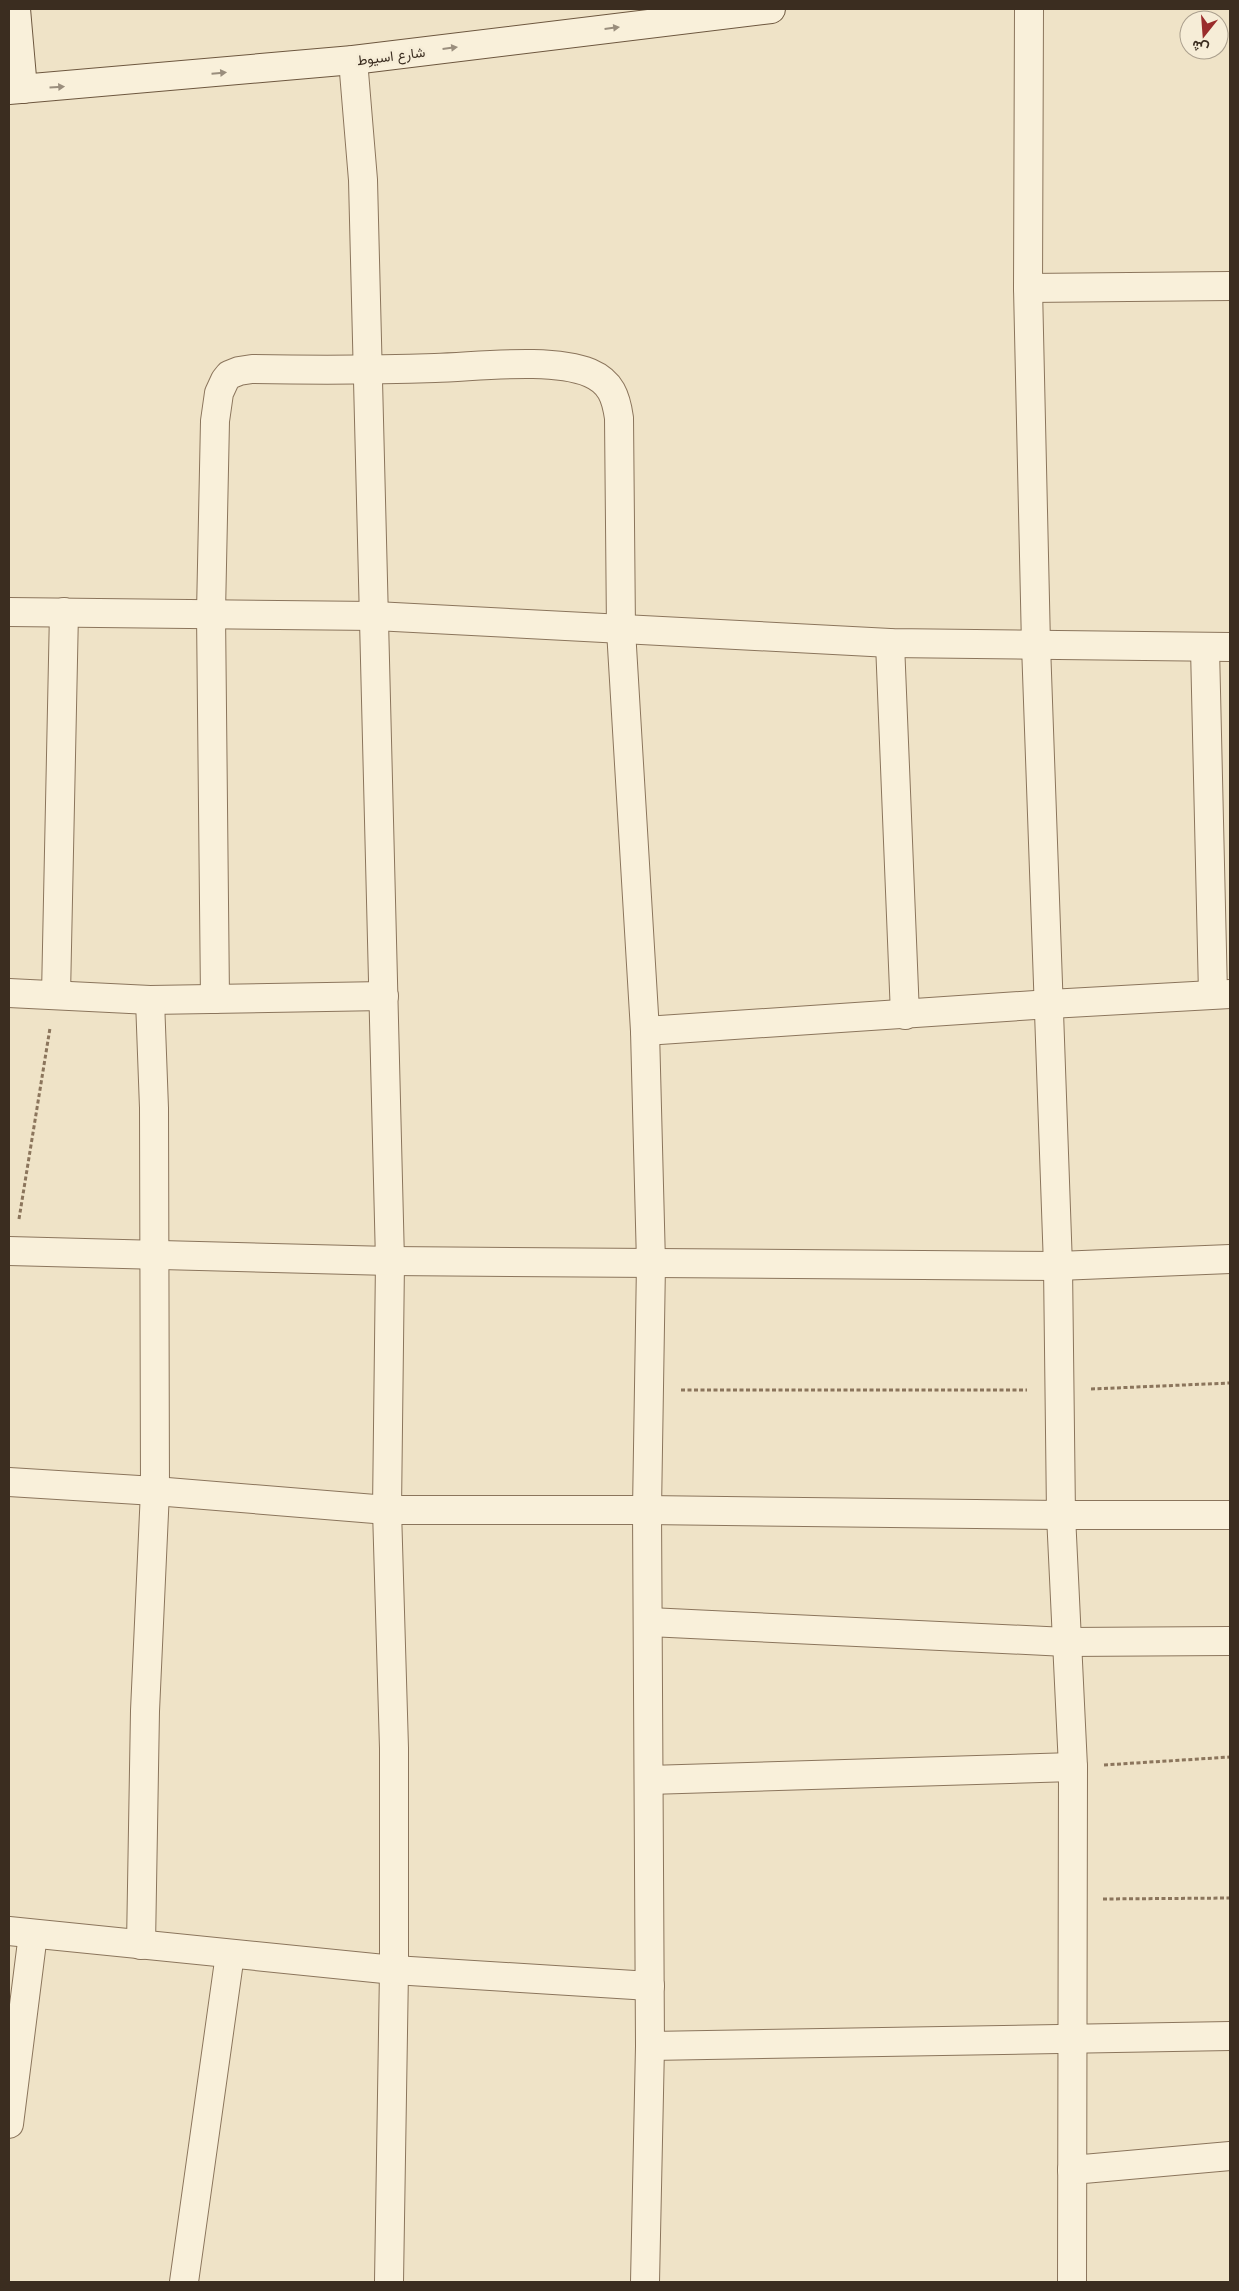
<svg xmlns="http://www.w3.org/2000/svg" width="1239" height="2291" viewBox="0 0 1239 2291" font-family="'Libre Baskerville',Vazirmatn,serif">
  <style>
    .lines { fill: none; stroke-linecap: round; stroke-linejoin: round }
    .street-casing { stroke: #8b755c; stroke-width: 30 }
    .secondary-casing { stroke: #6d573f; stroke-width: 30 }
    .path { stroke: #8b755c; stroke-width: 3; stroke-dasharray: 4 2.5; stroke-linecap: butt }
    .street { stroke: #f9f0da; stroke-width: 28 }
    .secondary { stroke: #f9f0da; stroke-width: 28 }
    .oneway { fill: #9a8e7d }
    .labels { text-anchor: middle; dominant-baseline: central; stroke-width: 5; stroke-linejoin: round; paint-order: stroke }
    .street-label { font-size: 14px; fill: #3b2d20; stroke: #f6edd7 }
  </style>
  <rect width="100%" height="100%" fill="#efe3c7"/>
  <g class="lines">
    <defs>
      <g id="street">
        <polyline points="1029,9 1028,288 1036,645 1058,1266 1061,1515 1073,1767 1072,2282"/>
        <polyline points="353,60 363,180 390,1261 387,1510 394,1748 394,1970 389,2282"/>
        <polyline points="1028,288 1230,286"/>
        <polyline points="9,612 375,616 890,643 1230,647"/>
        <polyline points="890,643 905,1015"/>
        <polyline points="1205,648 1213,994"/>
        <polyline points="9,993 150,1000 384,996"/>
        <polyline points="56,995 64,612"/>
        <path d="M 215,999 L 211,613 L 215,421 L 219,393 L 225,380 L 229,375 L 239,371 L 252,369 C 313,370 374,370 435,368 C 477,367 551,357 590,373 C 611,382 616,397 619,418 L 621,630 L 645,1031 L 651,1263 L 647,1510 L 650,2046 L 645,2282"/>
        <polyline points="645,1031 1050,1004 1230,994"/>
        <polyline points="9,1251 390,1261 1058,1266 1230,1259"/>
        <polyline points="9,1482 155,1491 387,1510 647,1510 1061,1515 1230,1515"/>
        <polyline points="649,1622 1066,1642 1230,1641"/>
        <polyline points="649,1780 1073,1767"/>
        <polyline points="9,1931 394,1970 650,1986"/>
        <polyline points="141,1945 145,1711 155,1491 154,1108 150,1000"/>
        <polyline points="650,2046 1230,2036"/>
        <polyline points="9,2124 33,1934"/>
        <polyline points="1072,2170 1230,2156"/>
        <polyline points="184,2282 230,1954"/>
      </g>
      <g id="secondary">
        <polyline points="16,9 23,89"/>
        <polyline points="9,90 353,60 771,9"/>
      </g>
    </defs>
    <use href="#street" class="street-casing"/>
    <use href="#secondary" class="secondary-casing"/>
    <g class="path">
      <polyline points="19,1219 50,1028"/>
      <polyline points="1091,1389 1230,1383"/>
      <polyline points="681,1390 1027,1390"/>
      <polyline points="1104,1765 1230,1757"/>
      <polyline points="1103,1899 1230,1898"/>
    </g>
    <use href="#street" class="street"/>
    <use href="#secondary" class="secondary"/>
  </g>
  <defs><path id="oneway-solid" d="M-6-.8H1V-3.2L6.5 0L1 3.2V.8H-6Z" transform="scale(1.25)"/></defs>
  <g class="oneway">
    <use href="#oneway-solid" transform="translate(612 28) rotate(-7)"/>
    <use href="#oneway-solid" transform="translate(450 48) rotate(-7)"/>
    <use href="#oneway-solid" transform="translate(219 73) rotate(-5)"/>
    <use href="#oneway-solid" transform="translate(57 87) rotate(-4)"/>
  </g>
  <g class="labels">
    <g class="street-label">
      <text transform="translate(391 56) rotate(-7)">شارع اسيوط</text>
    </g>
  </g>
  <rect width="1239" height="2291" fill="none" stroke="#3b2d20" stroke-width="20"/>
  <g transform="translate(1204 35) rotate(197)"><circle r="24" fill="#f6edd7" stroke="#aba08e"/>
  <path d="M0-4L9 19L0 12L-9 19Z" fill="#9a2c2b"/>
  <text y="-8" font-size="14" font-weight="bold" text-anchor="middle" fill="#3b2d20">ش</text>
  </g>
</svg>
